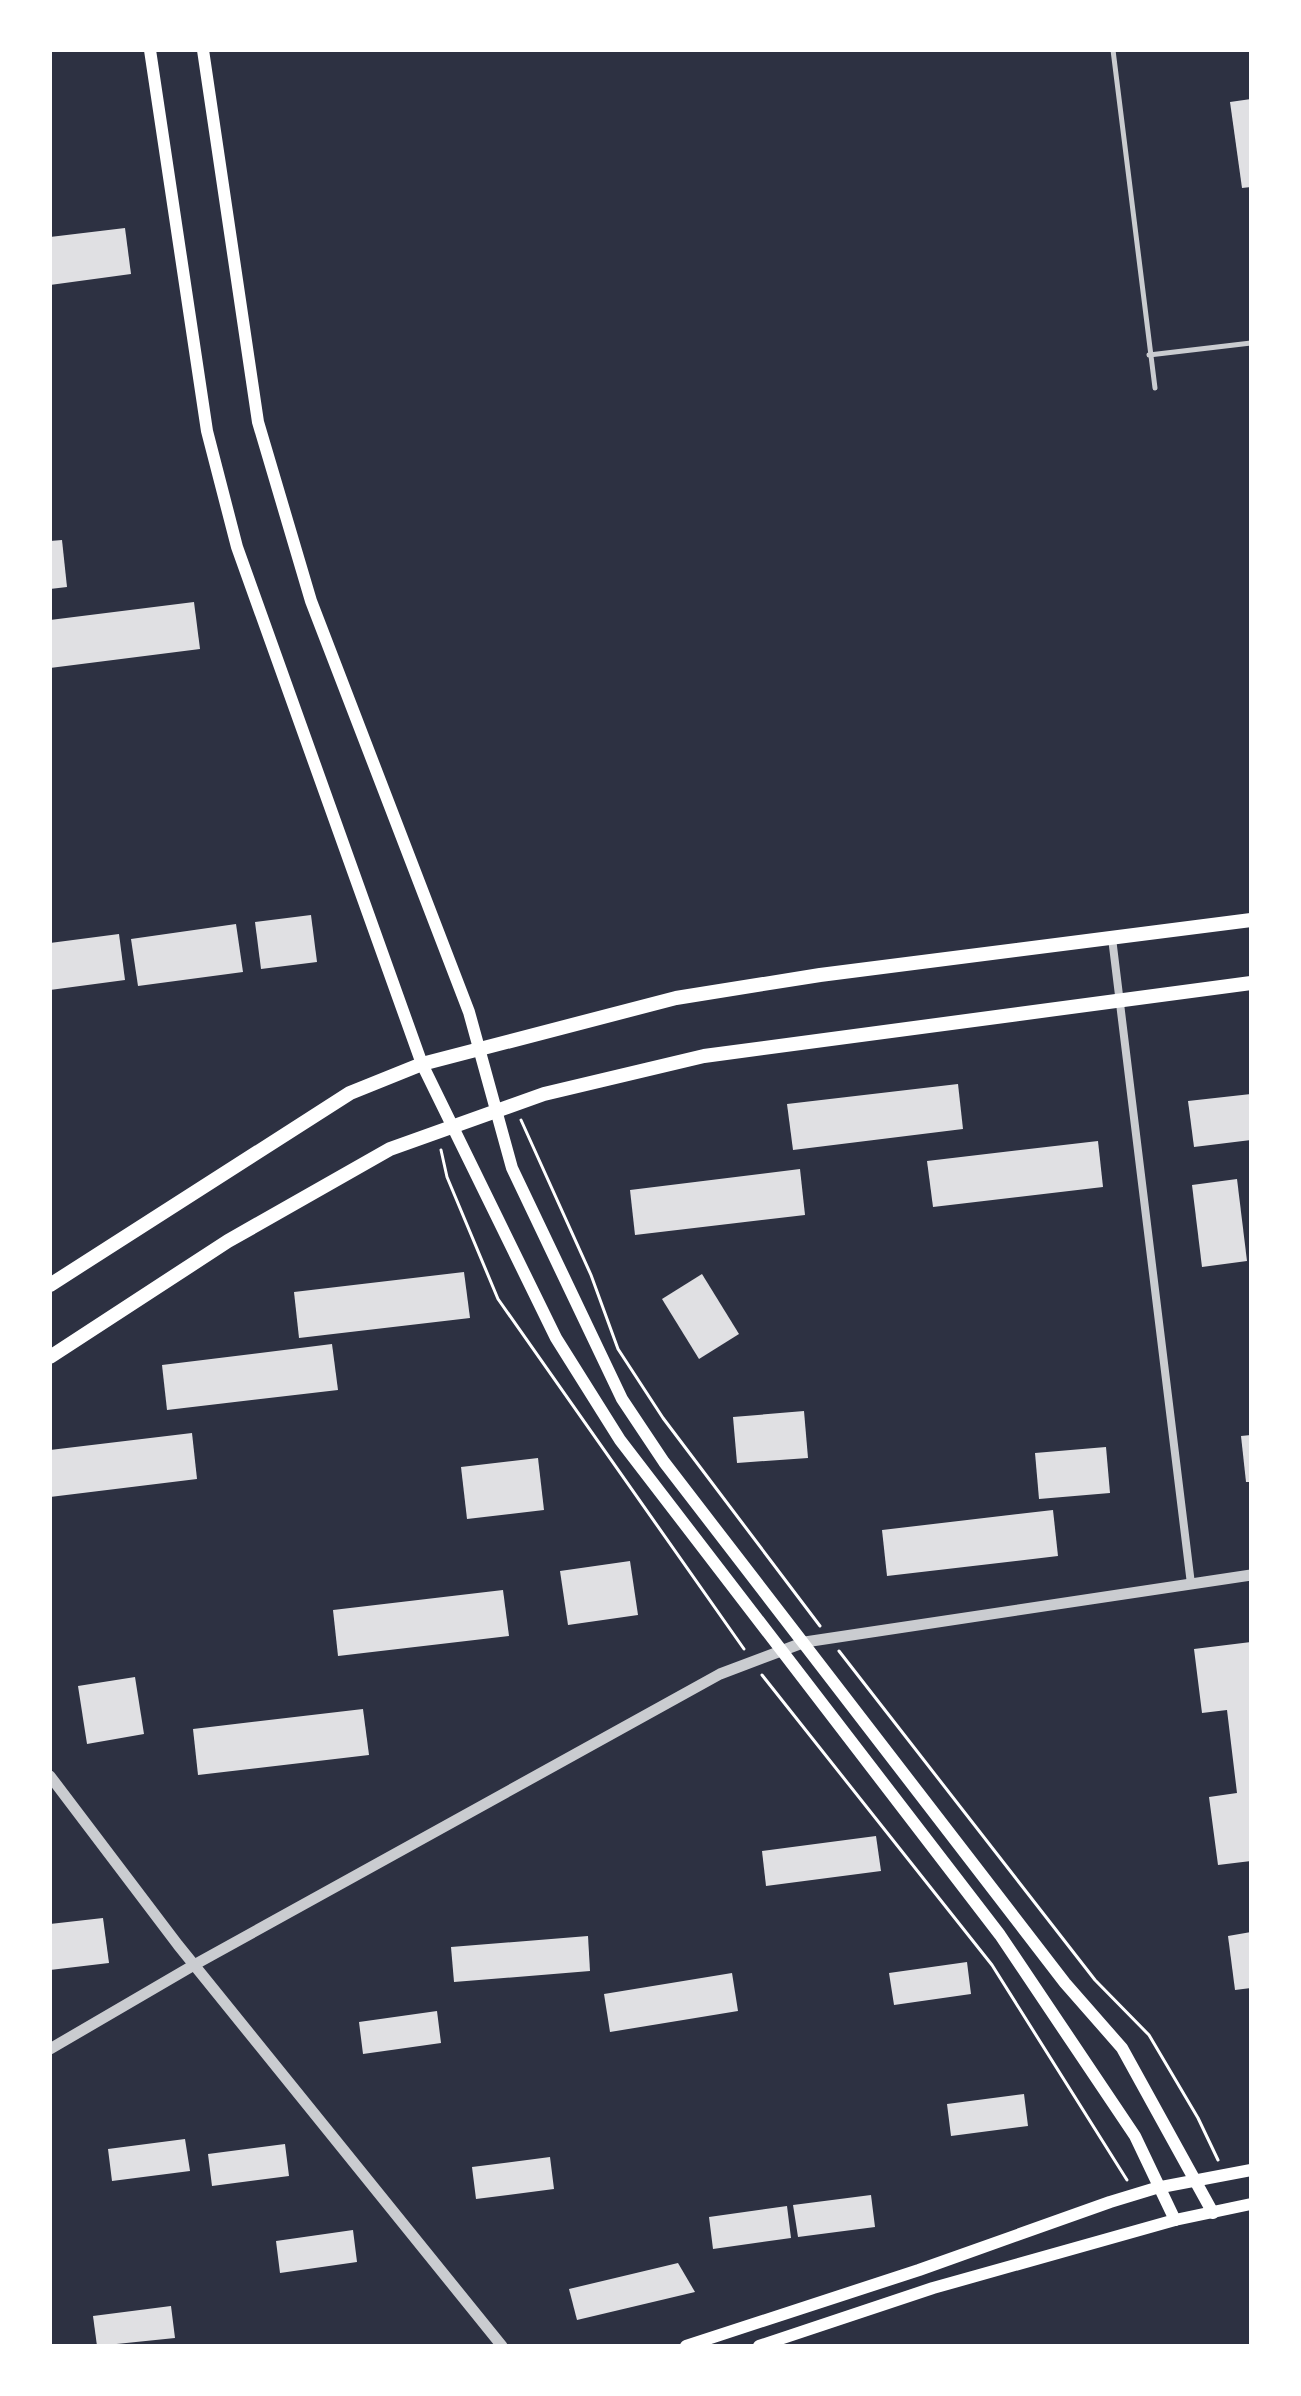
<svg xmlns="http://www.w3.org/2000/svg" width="1301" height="2396" viewBox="0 0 1301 2396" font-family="Arial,sans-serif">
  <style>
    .building { fill: #e0e0e3 }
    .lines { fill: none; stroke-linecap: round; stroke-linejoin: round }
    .path { stroke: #fff; stroke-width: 3 }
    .service { stroke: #caccd0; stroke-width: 5 }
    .minor { stroke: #caccd0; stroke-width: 8 }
    .tertiary { stroke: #caccd0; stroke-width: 11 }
    .secondary { stroke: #fff; stroke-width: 12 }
    .primary { stroke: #fff; stroke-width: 14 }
  </style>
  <rect width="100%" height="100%" fill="#2d3142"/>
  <g class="building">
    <polygon points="1251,99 1251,187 1242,188 1230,102"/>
    <polygon points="125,228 131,274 50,285 50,237"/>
    <polygon points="62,540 67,587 50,589 50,541"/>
    <polygon points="194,602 200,649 50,668 50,620"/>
    <polygon points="311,915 317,962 261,969 255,922"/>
    <polygon points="236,924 243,972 138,986 131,939"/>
    <polygon points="119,934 125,980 50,990 50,943"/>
    <polygon points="958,1084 963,1129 793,1150 787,1104"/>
    <polygon points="1251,1094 1251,1140 1194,1147 1188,1101"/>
    <polygon points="1098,1141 1103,1187 933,1207 927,1161"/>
    <polygon points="800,1169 805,1215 635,1235 630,1190"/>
    <polygon points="1237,1179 1247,1261 1202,1267 1192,1185"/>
    <polygon points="464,1272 470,1318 299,1338 294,1292"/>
    <polygon points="702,1274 739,1334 699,1359 662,1299"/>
    <polygon points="332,1344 338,1390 167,1410 162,1365"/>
    <polygon points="804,1411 808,1458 737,1463 733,1417"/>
    <polygon points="192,1433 197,1479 50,1497 50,1450"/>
    <polygon points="1251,1435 1251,1482 1246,1482 1241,1436"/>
    <polygon points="1106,1447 1110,1493 1039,1499 1035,1453"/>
    <polygon points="538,1458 544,1510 467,1519 461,1467"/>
    <polygon points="1053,1510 1058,1556 887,1576 882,1530"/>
    <polygon points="630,1561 638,1615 568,1625 560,1571"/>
    <polygon points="503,1590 509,1636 338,1656 333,1610"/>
    <polygon points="1251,1642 1251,1861 1218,1865 1209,1797 1237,1793 1227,1710 1202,1713 1194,1649"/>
    <polygon points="135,1677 144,1734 87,1744 78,1686"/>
    <polygon points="363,1709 369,1755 198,1775 193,1729"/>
    <polygon points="876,1836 881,1871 766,1886 762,1851"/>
    <polygon points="103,1918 109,1963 50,1970 50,1924"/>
    <polygon points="1251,1932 1251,1988 1235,1990 1228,1936"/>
    <polygon points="588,1936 590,1971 454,1982 451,1947"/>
    <polygon points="967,1962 971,1994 894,2005 889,1973"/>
    <polygon points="732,1973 738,2011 610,2032 604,1994"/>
    <polygon points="437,2011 441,2043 363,2054 359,2022"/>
    <polygon points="1024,2094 1028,2126 951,2136 947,2104"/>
    <polygon points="185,2139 190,2171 112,2181 108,2149"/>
    <polygon points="285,2144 289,2176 212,2186 208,2154"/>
    <polygon points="550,2157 554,2189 476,2199 472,2167"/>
    <polygon points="871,2195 875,2227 798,2237 793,2205"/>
    <polygon points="787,2206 791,2238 713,2249 709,2217"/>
    <polygon points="353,2230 357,2262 280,2273 276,2241"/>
    <polygon points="678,2263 695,2292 577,2320 569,2289"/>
    <polygon points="171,2306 175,2338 97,2346 93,2316"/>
  </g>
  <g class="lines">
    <g class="path">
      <polyline points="521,1120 591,1275 618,1349 663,1418 820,1626"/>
      <polyline points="441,1150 447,1177 498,1299 744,1649"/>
      <polyline points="839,1651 1095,1980 1149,2035 1198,2118 1218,2160"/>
      <polyline points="762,1675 992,1965 1127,2180"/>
    </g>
    <g class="service">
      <polyline points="1113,50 1155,388"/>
      <polyline points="1149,355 1251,343"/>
    </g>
    <polyline class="minor" points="1112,938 1191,1584"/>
    <g class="tertiary">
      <polyline points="50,1776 178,1945 502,2346"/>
      <polyline points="50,2049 194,1965 720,1674 805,1642 1251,1575"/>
    </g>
    <g class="secondary">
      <polyline points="150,50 207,431 237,547 422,1064 556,1338 620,1440 1000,1935 1135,2136 1175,2220"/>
      <polyline points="203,50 258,422 311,601 469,1012 512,1168 622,1399 664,1462 1065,1983 1122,2048 1213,2213"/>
      <polyline points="686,2346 919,2270 1110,2202 1156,2188 1251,2170"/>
      <polyline points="759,2346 933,2288 1175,2220 1251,2204"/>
    </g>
    <g class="primary">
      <polyline points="50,1285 350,1093 422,1064 676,998 820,975 1251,920"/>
      <polyline points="50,1357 228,1241 390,1149 544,1094 704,1056 1251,983"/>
    </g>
  </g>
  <rect width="1301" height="2396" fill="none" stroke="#ffffff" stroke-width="104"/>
</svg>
